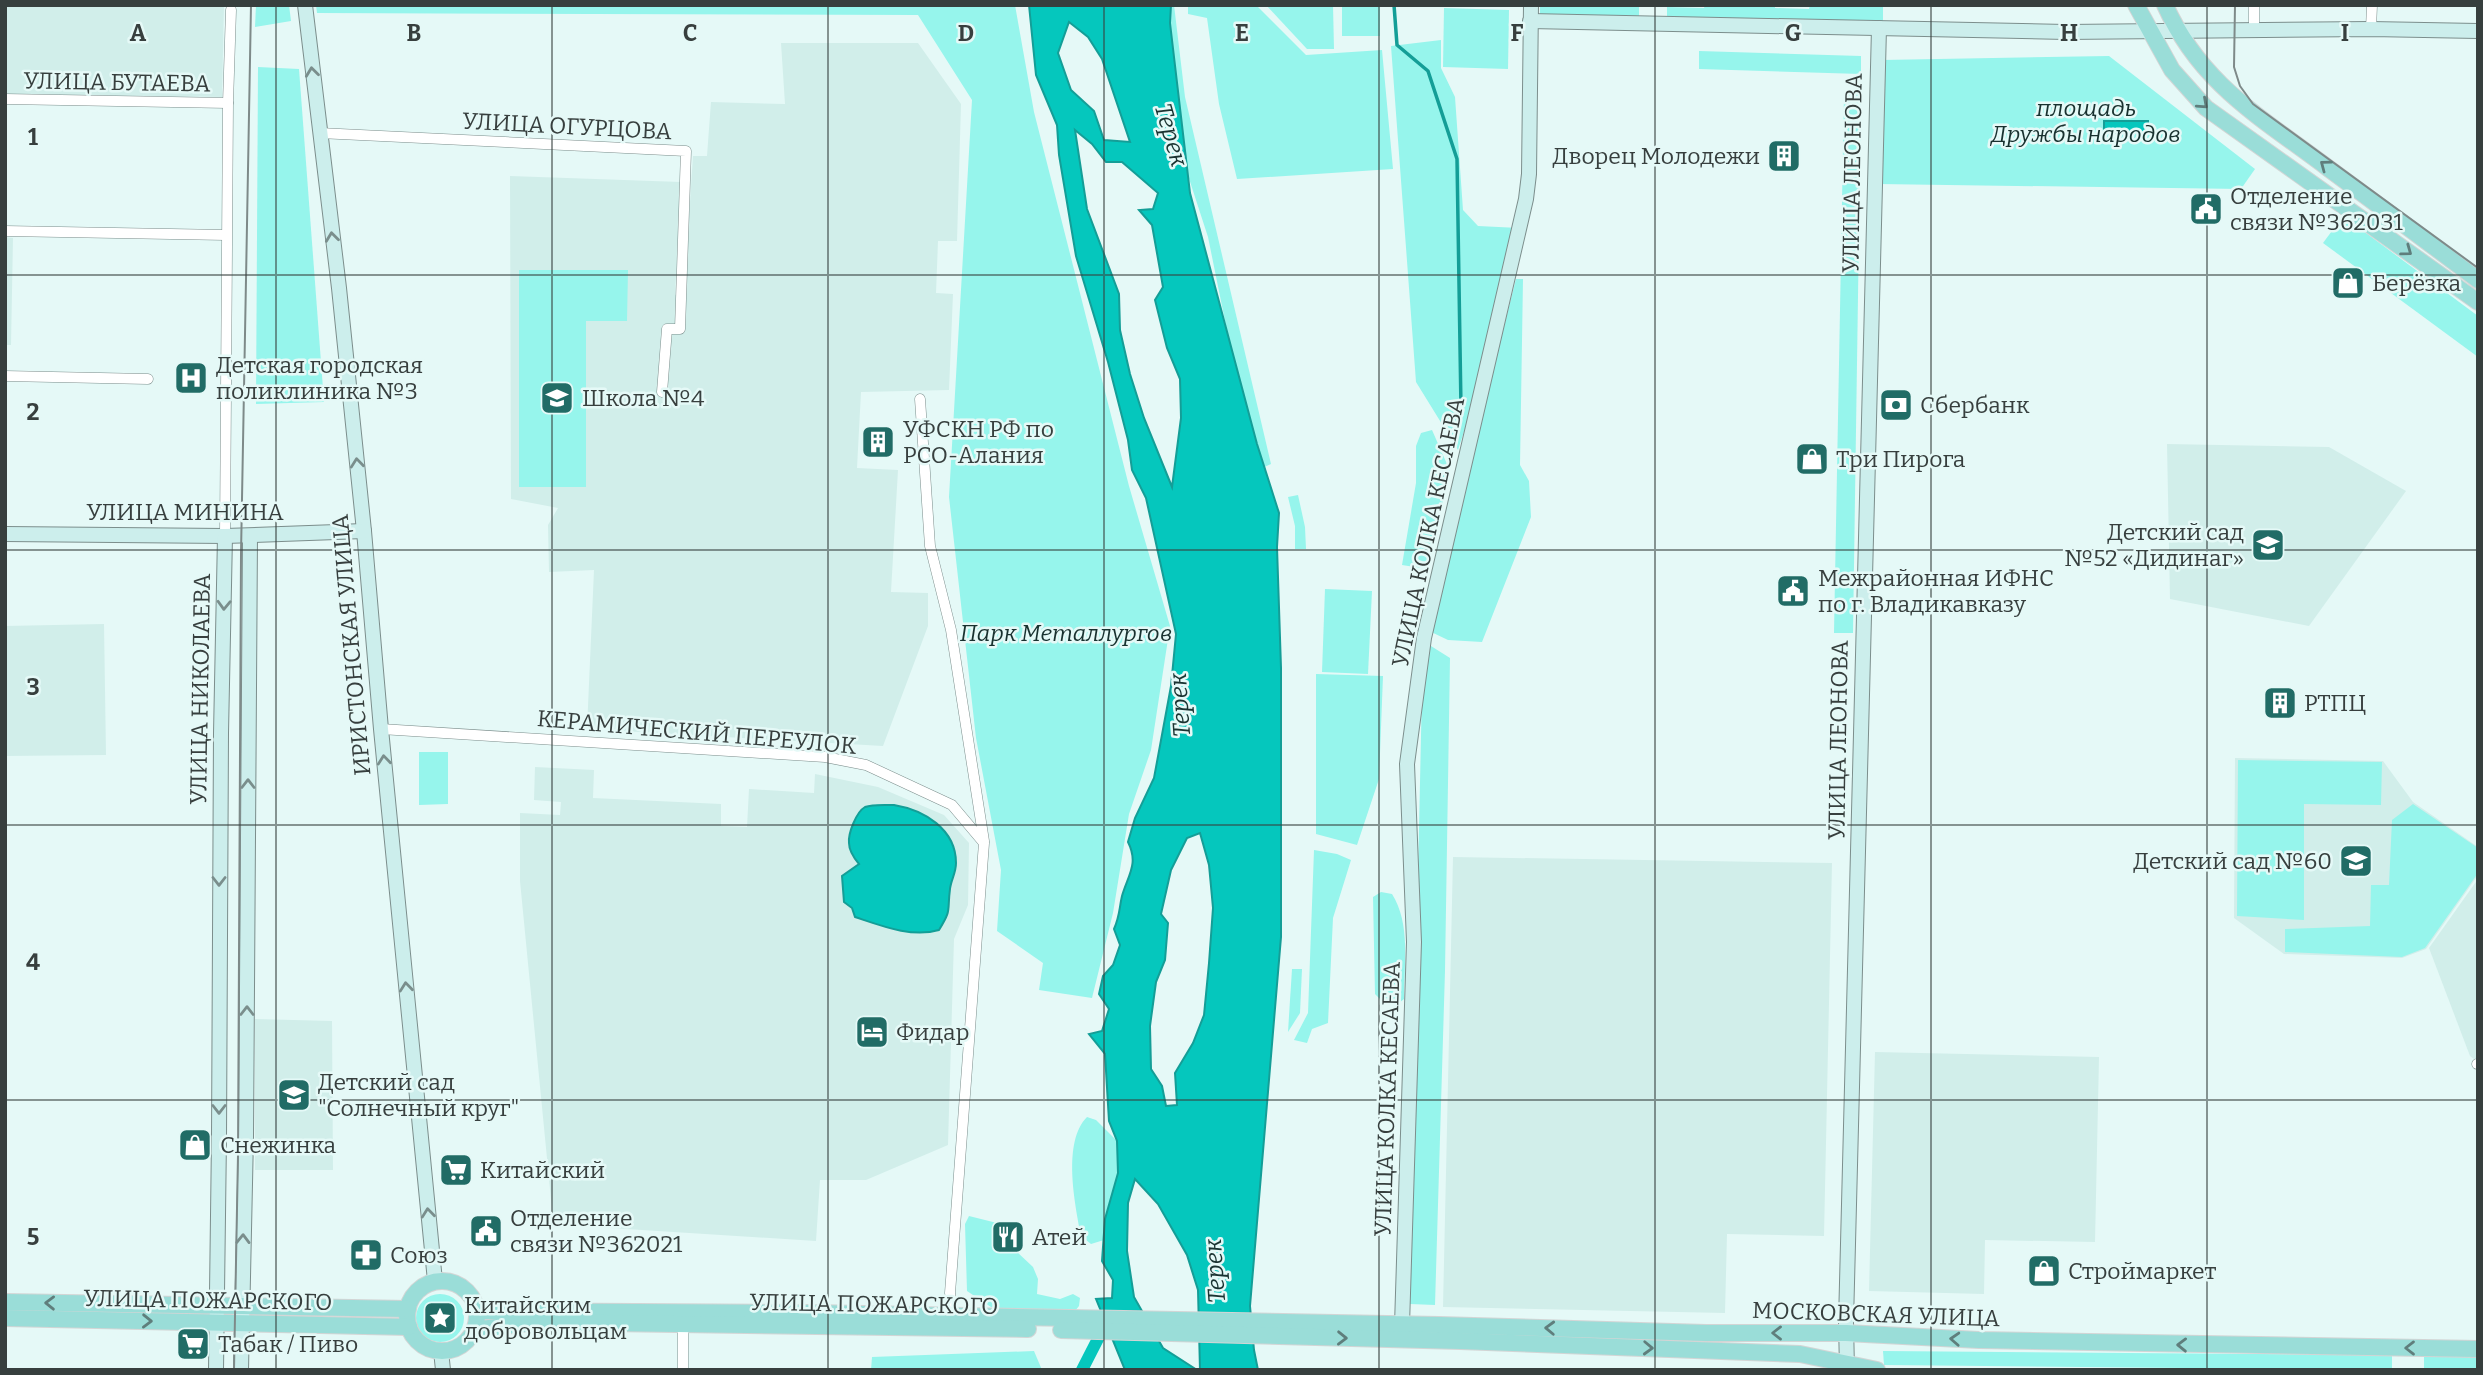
<svg xmlns="http://www.w3.org/2000/svg" width="2483" height="1375" viewBox="0 0 2483 1375" font-family="Bitter,serif">
  <style>
    .built { fill: #d1eeea }
    .green { fill: #96f5ec }
    .water { fill: #05c7bd; stroke: #149e97; stroke-width: 2; fill-rule: evenodd }
    .lines { fill: none; stroke-linecap: round; stroke-linejoin: round }
    .stream { stroke: #149e97; stroke-width: 3.5 }
    .canal { stroke: #05c7bd; stroke-width: 12 }
    .street-casing { stroke: #7c8e8c; stroke-width: 11 }
    .secondary-casing { stroke: #7c8e8c; stroke-width: 16 }
    .primary-casing { stroke: #d3d5d5; stroke-width: 18 }
    .street { stroke: #fff; stroke-width: 10 }
    .secondary { stroke: #cceeec; stroke-width: 14 }
    .primary { stroke: #9addd8; stroke-width: 16 }
    .tram { stroke: #7e8a89; stroke-width: 2 }
    .oneway { stroke: #7a8e8c }
    .oneway2 { stroke: #5f7e7c }
    .grid { fill: none; stroke: #373f3e; stroke-width: 2; stroke-opacity: 0.55 }
    .labels { text-anchor: middle; dominant-baseline: central; stroke-width: 5; stroke-linejoin: round; paint-order: stroke }
    .street-label { font-size: 23px; fill: #373f3e; stroke: #e5f9f7 }
    .park-label { font-size: 23px; font-style: italic; fill: #18312f; stroke: #e5f9f7 }
    .poi-label { font-size: 23px; fill: #373f3e; stroke: #e5f9f7; text-anchor: start }
    .water-label { font-size: 24px; font-style: italic; fill: #1a3331; stroke: #e5f9f7 }
    .grid-label { font-size: 23px; text-anchor: middle; font-weight: bold; fill: #373f3e; stroke: #e5f9f7; stroke-width: 5; stroke-linejoin: round; paint-order: stroke }
  </style>
  <rect width="100%" height="100%" fill="#e5f9f7"/>
  <g class="built">
    <polygon points="5,5 224,5 222,97 5,94"/>
    <polygon points="781,43 918,43 961,104 957,241 938,241 936,293 953,294 949,390 861,392 857,468 898,470 891,592 928,593 928,626 883,746 587,729 594,570 549,572 548,525 558,508 511,499 510,176 681,182 675,295 684,293 693,156 707,156 711,102 785,104"/>
    <polygon points="5,237 13,238 11,345 5,345"/>
    <polygon points="2167,444 2329,447 2406,491 2309,626 2170,599"/>
    <polygon points="104,624 106,755 5,756 5,626"/>
    <polygon points="2235,758 2383,761 2413,802 2478,847 2478,875 2426,949 2402,958 2284,954 2234,918"/>
    <polygon points="535,767 594,770 593,798 721,804 721,826 747,827 749,789 814,793 815,774 878,787 944,815 969,843 968,905 954,939 948,1145 866,1180 820,1180 816,1241 579,1226 553,1220 520,881 520,813 560,815 561,802 534,800"/>
    <polygon points="1453,857 1832,863 1824,1236 1727,1234 1725,1313 1443,1307"/>
    <polygon points="2478,879 2478,1062 2470,1056 2429,948"/>
    <polygon points="255,1019 332,1021 333,1170 255,1170"/>
    <polygon points="1875,1052 2099,1057 2095,1242 1985,1240 1984,1294 1869,1291"/>
  </g>
  <g class="green">
    <polygon points="256,5 289,5 291,21 255,27"/>
    <polygon points="316,5 1015,5 1034,112 1129,486 1170,626 1151,750 1129,814 1113,913 1092,998 1039,990 1043,963 997,931 1001,870 976,738 949,497 972,100 918,15 317,13"/>
    <polygon points="1161,5 1174,5 1185,97 1271,464 1262,468 1253,459 1208,237 1182,157"/>
    <polygon points="1188,5 1256,5 1306,55 1382,50 1393,169 1237,179 1219,104 1207,18 1188,14"/>
    <polygon points="1266,5 1333,5 1334,49 1307,49"/>
    <rect x="1342" y="5" width="38" height="31"/>
    <polygon points="1540,5 1639,5 1639,18 1540,17"/>
    <polygon points="1705,5 1775,5 1775,8 1809,9 1810,5 1883,6 1883,26 1667,21 1667,7 1704,8"/>
    <polygon points="1444,8 1509,10 1508,69 1443,67"/>
    <polygon points="1441,40 1441,68 1455,97 1463,210 1478,226 1519,228 1478,388 1458,450 1416,382 1391,46"/>
    <polygon points="1699,51 1861,56 1861,74 1699,69"/>
    <polygon points="2109,56 2255,169 2241,189 1878,184 1882,60"/>
    <polygon points="258,67 299,69 324,402 256,404"/>
    <polygon points="1844,94 1861,94 1853,633 1834,633"/>
    <polygon points="2343,216 2478,316 2478,357 2323,243"/>
    <polygon points="519,270 628,270 627,321 586,321 586,487 519,487"/>
    <polygon points="1516,279 1523,279 1520,465 1529,481 1531,517 1482,642 1448,640 1427,630"/>
    <polygon points="1432,430 1450,471 1427,569 1402,565 1416,483 1416,446 1421,433"/>
    <polygon points="1298,495 1305,527 1306,549 1295,549 1295,526 1288,497"/>
    <polygon points="1325,589 1372,591 1368,674 1322,672"/>
    <polygon points="1423,641 1450,658 1445,971 1435,1305 1410,1304 1418,1033 1418,877"/>
    <polygon points="1316,674 1383,676 1379,779 1357,845 1316,834"/>
    <polygon points="419,752 448,752 448,804 419,805"/>
    <polygon points="2238,760 2382,762 2381,805 2304,804 2304,920 2237,916"/>
    <polygon points="2413,804 2478,848 2478,873 2425,948 2402,957 2285,952 2285,929 2370,926 2371,885 2389,885 2392,820"/>
    <polygon points="1314,850 1337,854 1351,860 1333,918 1328,1023 1312,1029 1307,1043 1294,1040 1308,1013"/>
    <path d="M 1381,892 L 1392,894 C 1411,924 1404,965 1404,999 C 1394,1008 1383,1003 1375,994 L 1373,897 Z"/>
    <polygon points="1292,969 1302,969 1300,1013 1288,1032"/>
    <path d="M 1087,1117 L 1096,1120 L 1117,1141 L 1118,1173 L 1105,1219 L 1104,1240 L 1091,1244 L 1081,1236 C 1075,1204 1062,1142 1087,1117 Z"/>
    <polygon points="969,1216 1009,1226 1014,1249 1033,1267 1038,1279 1037,1294 1060,1299 1073,1294 1080,1298 1079,1306 1075,1311 1008,1310 991,1307 967,1291 965,1224"/>
    <circle cx="440" cy="1318" r="24"/>
    <polygon points="1034,1351 1042,1370 871,1370 872,1357"/>
    <polygon points="1883,1351 2392,1355 2392,1370 1884,1365"/>
    <polygon points="2424,1354 2478,1355 2478,1370 2424,1370"/>
  </g>
  <g class="water">
    <path d="M 1029,5 L 1171,5 L 1170,23 L 1190,193 L 1257,444 L 1279,513 L 1277,547 L 1281,668 L 1281,937 L 1250,1306 L 1254,1350 L 1258,1370 L 1200,1370 L 1198,1290 L 1187,1255 L 1158,1204 L 1135,1179 L 1128,1203 L 1127,1251 L 1134,1297 L 1163,1348 L 1197,1370 L 1125,1370 L 1096,1299 L 1112,1298 L 1113,1280 L 1102,1261 L 1105,1219 L 1118,1173 L 1117,1141 L 1109,1121 L 1105,1054 L 1089,1034 L 1102,1031 L 1109,1009 L 1099,994 L 1103,976 L 1113,965 L 1120,945 L 1114,929 C 1120,915 1119,909 1122,896 C 1128,875 1139,864 1128,842 L 1135,818 L 1154,778 L 1171,686 L 1176,634 L 1146,498 L 1132,470 L 1128,440 L 1108,362 L 1076,256 L 1059,155 L 1057,125 L 1036,75 ZM 1069,22 L 1088,37 L 1102,59 L 1130,142 L 1104,140 L 1094,111 L 1071,90 L 1058,53 ZM 1075,130 L 1092,144 L 1106,162 L 1122,162 L 1158,193 L 1153,209 L 1139,210 L 1152,225 L 1163,287 L 1155,300 L 1167,348 L 1180,379 L 1181,418 L 1172,487 L 1144,418 L 1130,374 L 1120,330 L 1119,294 L 1087,209 ZM 1200,833 L 1209,865 L 1213,908 L 1209,963 L 1204,1015 L 1193,1043 L 1175,1073 L 1177,1105 L 1166,1106 L 1162,1086 L 1151,1069 L 1150,1026 L 1156,982 L 1165,960 L 1168,923 L 1161,914 L 1171,870 L 1187,838 Z"/>
    <rect x="2104" y="121" width="44" height="12"/>
    <path d="M 894,805 C 924,810 956,829 956,863 C 956,873 951,880 950,889 C 947,912 952,909 939,930 C 912,938 882,926 855,917 L 852,908 L 844,902 L 842,876 L 859,864 C 854,858 849,851 849,843 C 848,834 856,812 865,807 C 873,804 885,805 894,805 Z"/>
  </g>
  <g class="lines">
    <polyline class="stream" points="1394,5 1397,45 1428,71 1457,159 1461,408"/>
    <polyline class="canal" points="1082,1370 1105,1325"/>
    <defs>
      <g id="street">
        <polyline points="2371,29 2372,5"/>
        <polyline points="2254,30 2254,5"/>
        <polyline points="5,99 228,103"/>
        <polyline points="319,133 686,151 680,329 667,329 662,392"/>
        <polyline points="5,231 226,235"/>
        <polyline points="5,376 148,379"/>
        <polyline points="920,399 930,546 951,630 984,841"/>
        <polyline points="225,536 228,103 231,10"/>
        <polyline points="381,729 825,757 866,765 952,805 984,843 950,1293 954,1317"/>
        <polyline points="2477,1064 2478,1064"/>
        <polyline points="683,1324 683,1370"/>
      </g>
      <g id="secondary">
        <polyline points="305,5 339,288 364,531 381,729 435,1281"/>
        <polyline points="1530,21 2066,32 2371,29 2478,31"/>
        <polyline points="5,534 225,536 364,531"/>
        <polyline points="1402,1325 1414,942 1407,764 1424,638 1526,199 1529,174 1531,5"/>
        <polyline points="441,1351 443,1370"/>
        <polyline points="216,1370 219,1138 221,733 225,536"/>
        <polyline points="241,1370 246,1137 250,536"/>
        <polyline points="1847,1370 1846,1322 1879,28"/>
      </g>
      <g id="primary">
        <polyline points="2136,5 2172,70 2206,108 2478,302"/>
        <path d="M 2165,5 C 2201,85 2262,118 2328,168 C 2378,205 2428,242 2478,280"/>
        <circle cx="442" cy="1316" r="35"/>
        <polyline points="5,1302 408,1309"/>
        <polyline points="477,1311 813,1313 1439,1325 1706,1333 1846,1333 1979,1340 2478,1349"/>
        <polyline points="5,1318 409,1327"/>
        <polyline points="474,1330 537,1322 1028,1329"/>
        <polyline points="1061,1330 1460,1341 1800,1354 1877,1370"/>
      </g>
    </defs>
    <use href="#street" class="street-casing"/>
    <use href="#secondary" class="secondary-casing"/>
    <use href="#primary" class="primary-casing"/>
    <use href="#street" class="street"/>
    <use href="#secondary" class="secondary"/>
    <use href="#primary" class="primary"/>
    <g class="tram">
      <polyline points="2235,5 2234,67 2240,86 2253,104 2478,268"/>
      <polyline points="234,1370 238,1155 241,554 251,5"/>
    </g>
  </g>
  <defs><path id="oneway-chevron" d="M-2-3.5L2.5 0L-2 3.5" fill="none" stroke-width="1.6" stroke-linecap="round" stroke-linejoin="round" transform="scale(1.75)"/></defs>
  <g class="oneway">
    <use href="#oneway-chevron" transform="translate(312 72) rotate(-97)"/>
    <use href="#oneway-chevron" transform="translate(332 237) rotate(-97)"/>
    <use href="#oneway-chevron" transform="translate(357 463) rotate(-96)"/>
    <use href="#oneway-chevron" transform="translate(224 605) rotate(92)"/>
    <use href="#oneway-chevron" transform="translate(384 760) rotate(-96)"/>
    <use href="#oneway-chevron" transform="translate(248 784) rotate(-90)"/>
    <use href="#oneway-chevron" transform="translate(219 881) rotate(90)"/>
    <use href="#oneway-chevron" transform="translate(406 987) rotate(-96)"/>
    <use href="#oneway-chevron" transform="translate(247 1011) rotate(-90)"/>
    <use href="#oneway-chevron" transform="translate(219 1109) rotate(90)"/>
    <use href="#oneway-chevron" transform="translate(428 1213) rotate(-96)"/>
    <use href="#oneway-chevron" transform="translate(243 1239) rotate(-89)"/>
  </g>
  <g class="oneway2">
    <use href="#oneway-chevron" transform="translate(2203 104) rotate(42)"/>
    <use href="#oneway-chevron" transform="translate(2325 165) rotate(-143)"/>
    <use href="#oneway-chevron" transform="translate(2407 251) rotate(36)"/>
    <use href="#oneway-chevron" transform="translate(50 1303) rotate(-179)"/>
    <use href="#oneway-chevron" transform="translate(147 1321) rotate(1)"/>
    <use href="#oneway-chevron" transform="translate(1550 1328) rotate(-178)"/>
    <use href="#oneway-chevron" transform="translate(1777 1333) rotate(-180)"/>
    <use href="#oneway-chevron" transform="translate(1342 1338) rotate(1)"/>
    <use href="#oneway-chevron" transform="translate(1955 1339) rotate(-177)"/>
    <use href="#oneway-chevron" transform="translate(2182 1345) rotate(-179)"/>
    <use href="#oneway-chevron" transform="translate(1648 1348) rotate(2)"/>
    <use href="#oneway-chevron" transform="translate(2410 1348) rotate(-180)"/>
  </g>
  <path class="grid" d="M 276,5 L 276,1370M 552,5 L 552,1370M 828,5 L 828,1370M 1104,5 L 1104,1370M 1379,5 L 1379,1370M 1655,5 L 1655,1370M 1931,5 L 1931,1370M 2207,5 L 2207,1370M 5,275 L 2478,275M 5,550 L 2478,550M 5,825 L 2478,825M 5,1100 L 2478,1100"/>
  <defs>
    <symbol id="building-square" viewBox="-11 -11 22 22"><rect x="-9" y="-9" width="18" height="18" rx="4" fill="#216c66" stroke="#e5f9f7"/><path d="M-4-6H4V6H1V3H-1V6H-4ZM-2.5-4.3h1.7v1.8h-1.7ZM.8-4.3h1.7v1.8H.8ZM-2.5-1h1.7V.8h-1.7ZM.8-1h1.7V.8H.8Z" fill="#fff"/></symbol>
    <symbol id="civic-square" viewBox="-11 -11 22 22"><rect x="-9" y="-9" width="18" height="18" rx="4" fill="#216c66" stroke="#e5f9f7"/><path d="M-.6-6.5H3V-4.5H.6V-3L4-1V1h2V6H-6V1h2V-1L-.6-3ZM-1.2 2.5V6h2.4V2.5Z" fill="#fff"/></symbol>
    <symbol id="shop-square" viewBox="-11 -11 22 22"><rect x="-9" y="-9" width="18" height="18" rx="4" fill="#216c66" stroke="#e5f9f7"/><path d="M-5-2.5h2.3a2.7 3.5 0 0 1 5.4 0H5L5.5 6h-11ZM-1.5-2.5h3a1.5 2.3 0 0 0-3 0Z" fill="#fff"/></symbol>
    <symbol id="hospital-square" viewBox="-11 -11 22 22"><rect x="-9" y="-9" width="18" height="18" rx="4" fill="#216c66" stroke="#e5f9f7"/><path d="M-5-5h3v3.5h4V-5h3V5h-3V1.5h-4V5h-3Z" fill="#fff"/></symbol>
    <symbol id="school-square" viewBox="-11 -11 22 22"><rect x="-9" y="-9" width="18" height="18" rx="4" fill="#216c66" stroke="#e5f9f7"/><path d="M0-5L7-2L0 1L-7-2ZM-4 1L0 2.5L4 1V4Q0 6-4 4Z" fill="#fff"/></symbol>
    <symbol id="bank-square" viewBox="-11 -11 22 22"><rect x="-9" y="-9" width="18" height="18" rx="4" fill="#216c66" stroke="#e5f9f7"/><path d="M-6-4H6V4H-6ZM0-2.3a2.3 2.3 0 1 0 0 4.6a2.3 2.3 0 1 0 0-4.6Z" fill="#fff"/></symbol>
    <symbol id="hotel-square" viewBox="-11 -11 22 22"><rect x="-9" y="-9" width="18" height="18" rx="4" fill="#216c66" stroke="#e5f9f7"/><path d="M-6-4.5h1.5V1H6V5H4.5V3h-9V5H-6ZM-4 0a1.8 1.8 0 1 1 3.6 0ZM.5 0V-2.5h3Q6-2.5 6 0Z" fill="#fff"/></symbol>
    <symbol id="supermarket-square" viewBox="-11 -11 22 22"><rect x="-9" y="-9" width="18" height="18" rx="4" fill="#216c66" stroke="#e5f9f7"/><path d="M-6-5.5h2.5l.6 2H6L4.5 2H-2.5L-4.4-4H-6ZM-1.5 3.2a1.3 1.3 0 1 0 .1 0ZM3 3.2a1.3 1.3 0 1 0 .1 0Z" fill="#fff"/></symbol>
    <symbol id="restaurant-square" viewBox="-11 -11 22 22"><rect x="-9" y="-9" width="18" height="18" rx="4" fill="#216c66" stroke="#e5f9f7"/><path d="M-5-6h1v4h1v-4h1v4h1v-4h1v5L-1.5 .5V6h-2V.5L-5-1ZM5-6V6H3V1.5H1.5Q1.5-4 5-6Z" fill="#fff"/></symbol>
    <symbol id="pharmacy-square" viewBox="-11 -11 22 22"><rect x="-9" y="-9" width="18" height="18" rx="4" fill="#216c66" stroke="#e5f9f7"/><path d="M-2-6h4v4h4v4h-4v4h-4v-4h-4v-4h4Z" fill="#fff"/></symbol>
    <symbol id="sight-square" viewBox="-11 -11 22 22"><rect x="-9" y="-9" width="18" height="18" rx="4" fill="#216c66" stroke="#e5f9f7"/><path d="M0-6L1.8-2.2L6-1.7L2.9 1.2L3.7 5.4L0 3.3L-3.7 5.4L-2.9 1.2L-6-1.7L-1.8-2.2Z" fill="#fff"/></symbol>
  </defs>
  <g fill-rule="evenodd">
    <use href="#building-square" x="1765" y="137" width="38" height="38"/>
    <use href="#civic-square" x="2187" y="190" width="38" height="38"/>
    <use href="#shop-square" x="2329" y="264" width="38" height="38"/>
    <use href="#hospital-square" x="172" y="359" width="38" height="38"/>
    <use href="#school-square" x="538" y="379" width="38" height="38"/>
    <use href="#bank-square" x="1877" y="386" width="38" height="38"/>
    <use href="#building-square" x="859" y="423" width="38" height="38"/>
    <use href="#shop-square" x="1793" y="440" width="38" height="38"/>
    <use href="#school-square" x="2249" y="526" width="38" height="38"/>
    <use href="#civic-square" x="1774" y="572" width="38" height="38"/>
    <use href="#building-square" x="2261" y="684" width="38" height="38"/>
    <use href="#school-square" x="2337" y="842" width="38" height="38"/>
    <use href="#hotel-square" x="853" y="1013" width="38" height="38"/>
    <use href="#school-square" x="275" y="1076" width="38" height="38"/>
    <use href="#shop-square" x="176" y="1126" width="38" height="38"/>
    <use href="#supermarket-square" x="437" y="1151" width="38" height="38"/>
    <use href="#civic-square" x="467" y="1212" width="38" height="38"/>
    <use href="#restaurant-square" x="989" y="1218" width="38" height="38"/>
    <use href="#pharmacy-square" x="347" y="1236" width="38" height="38"/>
    <use href="#shop-square" x="2025" y="1252" width="38" height="38"/>
    <use href="#sight-square" x="421" y="1299" width="38" height="38"/>
    <use href="#supermarket-square" x="174" y="1325" width="38" height="38"/>
  </g>
  <g class="labels">
    <g class="street-label">
      <text transform="translate(117 82) rotate(1)">УЛИЦА БУТАЕВА</text>
      <text transform="translate(567 126) rotate(3)">УЛИЦА ОГУРЦОВА</text>
      <text transform="translate(1852 173) rotate(-89)">УЛИЦА ЛЕОНОВА</text>
      <text x="185" y="512">УЛИЦА МИНИНА</text>
      <text transform="translate(1428 532) rotate(-78)">УЛИЦА КОЛКА КЕСАЕВА</text>
      <text transform="translate(351 645) rotate(-95)">ИРИСТОНСКАЯ УЛИЦА</text>
      <text transform="translate(200 689) rotate(-89)">УЛИЦА НИКОЛАЕВА</text>
      <text transform="translate(697 732) rotate(5)">КЕРАМИЧЕСКИЙ ПЕРЕУЛОК</text>
      <text transform="translate(1838 740) rotate(-89)">УЛИЦА ЛЕОНОВА</text>
      <text transform="translate(1387 1099) rotate(-88)">УЛИЦА КОЛКА КЕСАЕВА</text>
      <text transform="translate(208 1300) rotate(1)">УЛИЦА ПОЖАРСКОГО</text>
      <text transform="translate(874 1304) rotate(1)">УЛИЦА ПОЖАРСКОГО</text>
      <text transform="translate(1876 1314) rotate(2)">МОСКОВСКАЯ УЛИЦА</text>
    </g>
    <g class="park-label">
      <text x="2086" y="108">площадь<tspan x="2086" dy="26">Дружбы народов</tspan></text>
      <text x="1066" y="633">Парк Металлургов</text>
    </g>
    <g class="poi-label">
      <text x="1760" y="156" text-anchor="end">Дворец Молодежи</text>
      <text x="2230" y="196">Отделение<tspan x="2230" dy="26">связи №362031</tspan></text>
      <text x="2372" y="283">Берёзка</text>
      <text x="216" y="365">Детская городская<tspan x="216" dy="26">поликлиника №3</tspan></text>
      <text x="582" y="398">Школа №4</text>
      <text x="1920" y="405">Сбербанк</text>
      <text x="903" y="429">УФСКН РФ по<tspan x="903" dy="26">РСО-Алания</tspan></text>
      <text x="1836" y="459">Три Пирога</text>
      <text x="2244" y="532" text-anchor="end">Детский сад<tspan x="2244" dy="26">№52 «Дидинаг»</tspan></text>
      <text x="1818" y="578">Межрайонная ИФНС<tspan x="1818" dy="26">по г. Владикавказу</tspan></text>
      <text x="2304" y="703">РТПЦ</text>
      <text x="2332" y="861" text-anchor="end">Детский сад №60</text>
      <text x="896" y="1032">Фидар</text>
      <text x="318" y="1082">Детский сад<tspan x="318" dy="26">"Солнечный круг"</tspan></text>
      <text x="220" y="1145">Снежинка</text>
      <text x="480" y="1170">Китайский</text>
      <text x="510" y="1218">Отделение<tspan x="510" dy="26">связи №362021</tspan></text>
      <text x="1032" y="1237">Атей</text>
      <text x="390" y="1255">Союз</text>
      <text x="2068" y="1271">Строймаркет</text>
      <text x="464" y="1305">Китайским<tspan x="464" dy="26">добровольцам</tspan></text>
      <text x="218" y="1344">Табак / Пиво</text>
    </g>
    <g class="water-label">
      <text transform="translate(1171 135) rotate(74)">Терек</text>
      <text transform="translate(1180 705) rotate(-94)">Терек</text>
      <text transform="translate(1215 1271) rotate(-94)">Терек</text>
    </g>
  </g>
  <g class="grid-label">
    <text x="138" y="41">A</text>
    <text x="414" y="41">B</text>
    <text x="690" y="41">C</text>
    <text x="966" y="41">D</text>
    <text x="1242" y="41">E</text>
    <text x="1517" y="41">F</text>
    <text x="1793" y="41">G</text>
    <text x="2069" y="41">H</text>
    <text x="2345" y="41">I</text>
    <text x="33" y="145">1</text>
    <text x="33" y="420">2</text>
    <text x="33" y="695">3</text>
    <text x="33" y="970">4</text>
    <text x="33" y="1245">5</text>
  </g>
  <rect width="2483" height="1375" fill="none" stroke="#373f3e" stroke-width="14"/>
</svg>
